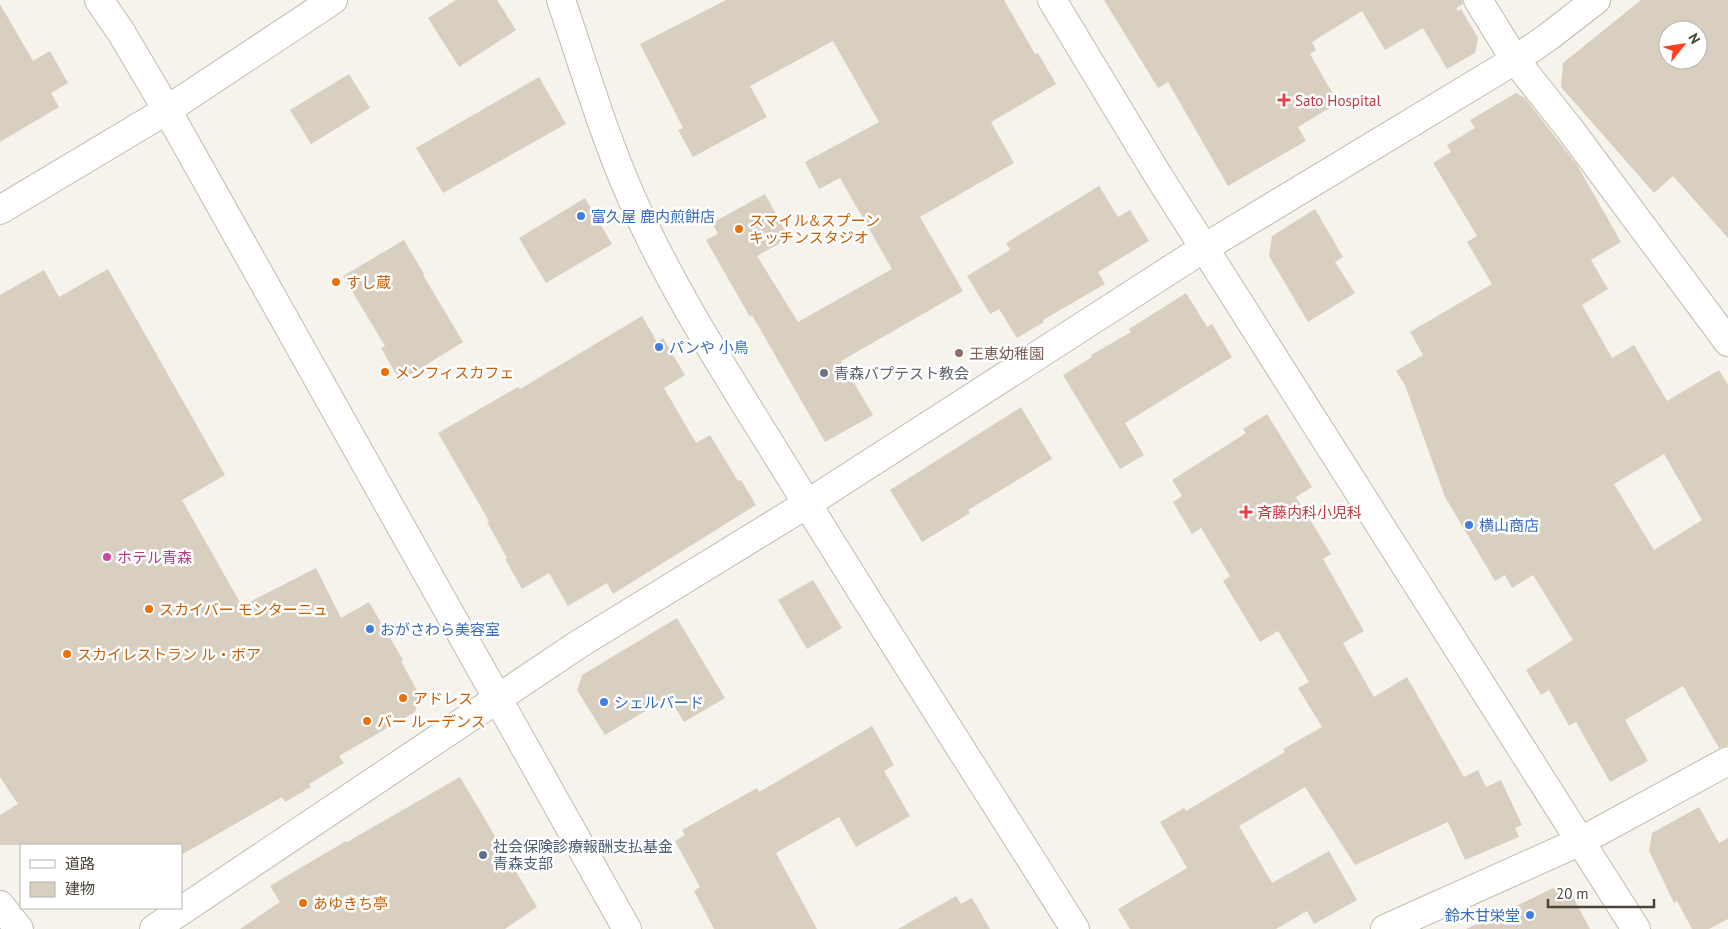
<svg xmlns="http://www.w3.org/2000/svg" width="1728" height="929" viewBox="0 0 1728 929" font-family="'PT Sans','Noto Sans JP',sans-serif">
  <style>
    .building { fill: #d8cfc1; fill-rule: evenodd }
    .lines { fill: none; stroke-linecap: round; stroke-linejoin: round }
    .minor-casing { stroke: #c2bbae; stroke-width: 30 }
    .tertiary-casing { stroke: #c2bbae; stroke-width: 30 }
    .minor { stroke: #fff; stroke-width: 28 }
    .tertiary { stroke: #fff; stroke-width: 28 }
    .health-dot { fill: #e0444e; stroke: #fff; stroke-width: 2 }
    .shop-dot { fill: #3f7fe0; stroke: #fff; stroke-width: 2 }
    .food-dot { fill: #e8710a; stroke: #fff; stroke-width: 2 }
    .education-dot { fill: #8d6e63; stroke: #fff; stroke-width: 2 }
    .worship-dot { fill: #6b7280; stroke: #fff; stroke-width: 2 }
    .hotel-dot { fill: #d1479c; stroke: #fff; stroke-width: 2 }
    .service-dot { fill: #5c6f8a; stroke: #fff; stroke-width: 2 }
    .labels { text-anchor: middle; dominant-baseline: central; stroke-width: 5; stroke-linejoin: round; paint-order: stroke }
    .health-label { font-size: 15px; fill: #be3a42; stroke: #fff; text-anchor: start }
    .shop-label { font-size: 15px; fill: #366cbe; stroke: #fff; text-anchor: start }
    .food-label { font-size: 15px; fill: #c56008; stroke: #fff; text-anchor: start }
    .education-label { font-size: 15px; fill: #785e54; stroke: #fff; text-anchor: start }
    .worship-label { font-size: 15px; fill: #5b616d; stroke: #fff; text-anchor: start }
    .hotel-label { font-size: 15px; fill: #b23c85; stroke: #fff; text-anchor: start }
    .service-label { font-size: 15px; fill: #4e5e75; stroke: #fff; text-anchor: start }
  </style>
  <rect width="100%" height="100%" fill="#f6f3ec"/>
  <g class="building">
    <polygon points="456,0 497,0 516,30 459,67 428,18"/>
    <polygon points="726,0 1004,0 1035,54 1038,53 1056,84 991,122 1014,163 920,217 963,291 841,361 873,415 825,442 752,315 750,317 706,240 718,234 712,223 765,194 789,238 757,256 798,322 892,269 840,178 819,189 805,162 879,122 833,41 750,86 767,117 693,157 678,130 683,128 640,44"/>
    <polygon points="1104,0 1462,0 1463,4 1456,8 1458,11 1461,9 1478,38 1475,53 1447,69 1423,28 1385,50 1362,11 1312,42 1316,50 1310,54 1338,103 1298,127 1306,141 1228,186 1168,82 1158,88"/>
    <path d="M 1641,0 L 1728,0 L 1728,238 L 1673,176 L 1654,193 L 1561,87 L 1563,63 ZM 1668,30 L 1698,30 L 1698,60 L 1668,60 Z"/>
    <polygon points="0,4 33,61 50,51 68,83 51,93 59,107 0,142"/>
    <polygon points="349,74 370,108 311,144 290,110"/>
    <polygon points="539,77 566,124 443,193 416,148"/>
    <path d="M 1516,93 L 1525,98 L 1577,165 L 1621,242 L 1591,260 L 1608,289 L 1582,305 L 1612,358 L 1634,345 L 1667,401 L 1719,370 L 1728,385 L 1728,745 L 1719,748 L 1683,686 L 1625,720 L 1648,761 L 1610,782 L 1576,722 L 1569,726 L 1549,690 L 1541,695 L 1526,670 L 1573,640 L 1533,575 L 1512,588 L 1505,575 L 1495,581 L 1445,497 L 1405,385 L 1396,371 L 1423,355 L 1410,332 L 1492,284 L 1467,242 L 1477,236 L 1433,163 L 1451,152 L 1447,145 L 1475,128 L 1470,120 ZM 1664,454 L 1702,520 L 1654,550 L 1614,484 Z"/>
    <polygon points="1099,186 1118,217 1130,210 1149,241 1098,272 1105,284 1043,320 1044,322 1017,338 999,309 990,314 967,276 1010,250 1006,243"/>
    <polygon points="585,198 612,244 546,283 519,238"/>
    <polygon points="1315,209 1343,257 1335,262 1355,293 1308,322 1269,256 1272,236"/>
    <polygon points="404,240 424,274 423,275 463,342 400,381 381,348 385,346 343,276"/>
    <polygon points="108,269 225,475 182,500 242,606 316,568 341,618 369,602 403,660 401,661 420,696 415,712 339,756 344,763 309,784 311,787 285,802 282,797 181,855 181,845 0,845 0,815 18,804 0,777 0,295 44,270 59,297"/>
    <polygon points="1186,293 1207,327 1212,324 1232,357 1125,423 1144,455 1120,469 1063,375 1092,357 1091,355 1131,332 1129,329"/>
    <polygon points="642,316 657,342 663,338 685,375 664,388 696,443 710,435 738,481 741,480 756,505 613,594 607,583 568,606 549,573 522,589 505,559 507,558 487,522 489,521 438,433 518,387 520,389"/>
    <polygon points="1021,407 1052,459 968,510 970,513 922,542 890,490"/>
    <polygon points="1267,414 1312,487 1296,497 1331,554 1323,559 1364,631 1343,643 1374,697 1407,677 1464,777 1478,770 1486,787 1501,780 1522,825 1515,828 1519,837 1465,860 1448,822 1355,865 1305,787 1239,826 1272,883 1329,851 1357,900 1314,924 1307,911 1276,929 1130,929 1118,909 1187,868 1160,822 1184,808 1186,811 1285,752 1283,749 1322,727 1298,688 1309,682 1278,631 1260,642 1223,581 1230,576 1201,528 1192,534 1173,502 1182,496 1172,480 1246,433 1243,429"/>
    <polygon points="813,580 842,628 807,649 778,600"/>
    <polygon points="677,618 725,698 684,722 669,697 605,735 577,690 582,675"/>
    <polygon points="872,726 894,765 884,771 910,816 856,847 839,817 776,853 817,929 714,929 694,891 700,887 675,841 685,835 682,830 757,788 759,792"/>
    <polygon points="460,777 537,907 505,929 240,929 280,902 270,886 346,841 347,842"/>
    <polygon points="1699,807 1719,843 1728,838 1728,919 1709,929 1692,929 1677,901 1674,903 1649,851 1652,833"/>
    <polygon points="1553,888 1572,895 1590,929 1466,929 1512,908"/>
    <polygon points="956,896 961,904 972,898 990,929 898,929"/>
  </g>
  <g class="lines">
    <defs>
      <g id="minor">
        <polyline points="1478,0 1515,60 1569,128 1728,342"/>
        <polyline points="0,905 19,929"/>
      </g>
      <g id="tertiary">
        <polyline points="99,0 121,32 167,110 627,929"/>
        <path d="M 561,0 C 583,64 602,130 629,192 C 672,292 733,383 790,476 C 883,628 980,778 1075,929"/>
        <polyline points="1052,0 1156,172 1636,929"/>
        <polyline points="0,210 167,110 333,0"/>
        <polyline points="154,929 579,644 807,504 1204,248 1515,60 1548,37 1596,0"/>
        <polyline points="1385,929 1581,841 1728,761"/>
      </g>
    </defs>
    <use href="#minor" class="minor-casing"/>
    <use href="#tertiary" class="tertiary-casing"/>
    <use href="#minor" class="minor"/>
    <use href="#tertiary" class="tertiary"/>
  </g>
  <g class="health-dot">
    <path d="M1281.5 92.5h5v5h5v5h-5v5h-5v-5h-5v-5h5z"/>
    <path d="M1243.5 504.5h5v5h5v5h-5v5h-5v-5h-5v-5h5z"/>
  </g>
  <g class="shop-dot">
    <circle cx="581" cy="216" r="5"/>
    <circle cx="659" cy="347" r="5"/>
    <circle cx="1469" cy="525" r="5"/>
    <circle cx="370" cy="629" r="5"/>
    <circle cx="604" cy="702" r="5"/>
    <circle cx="1530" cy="915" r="5"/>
  </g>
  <g class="food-dot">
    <circle cx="739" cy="229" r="5"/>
    <circle cx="336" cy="282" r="5"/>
    <circle cx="385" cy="372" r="5"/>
    <circle cx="149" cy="609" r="5"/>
    <circle cx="67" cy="654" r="5"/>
    <circle cx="403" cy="698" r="5"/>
    <circle cx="367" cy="721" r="5"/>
    <circle cx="303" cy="903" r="5"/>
  </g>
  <circle class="education-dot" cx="959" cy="353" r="5"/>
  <circle class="worship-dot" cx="824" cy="373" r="5"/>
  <circle class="hotel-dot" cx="107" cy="557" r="5"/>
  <circle class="service-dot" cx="483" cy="855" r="5"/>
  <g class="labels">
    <g class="health-label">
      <text x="1295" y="100">Sato Hospital</text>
      <text x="1257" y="512">斉藤内科小児科</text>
    </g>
    <g class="shop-label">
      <text x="591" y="216">富久屋 鹿内煎餅店</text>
      <text x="669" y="347">パンや 小鳥</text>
      <text x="1479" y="525">横山商店</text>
      <text x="380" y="629">おがさわら美容室</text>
      <text x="614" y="702">シェルバード</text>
      <text x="1520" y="915" text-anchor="end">鈴木甘栄堂</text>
    </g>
    <g class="food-label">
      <text x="749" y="220">スマイル&amp;スプーン<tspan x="749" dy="17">キッチンスタジオ</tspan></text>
      <text x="346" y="282">すし蔵</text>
      <text x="395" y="372">メンフィスカフェ</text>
      <text x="159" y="609">スカイバー モンターニュ</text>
      <text x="77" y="654">スカイレストラン ル・ボア</text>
      <text x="413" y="698">アドレス</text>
      <text x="377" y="721">バー ルーデンス</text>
      <text x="313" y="903">あゆきち亭</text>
    </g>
    <g class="education-label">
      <text x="969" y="353">王恵幼稚園</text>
    </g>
    <g class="worship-label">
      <text x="834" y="373">青森バプテスト教会</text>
    </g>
    <g class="hotel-label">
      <text x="117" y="557">ホテル青森</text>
    </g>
    <g class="service-label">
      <text x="493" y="846">社会保険診療報酬支払基金<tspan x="493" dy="17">青森支部</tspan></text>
    </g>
  </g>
  <rect x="20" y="844" width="162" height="65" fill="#ffffff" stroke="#b7b4b0"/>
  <rect x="30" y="860" width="25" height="8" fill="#ffffff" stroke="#b7b4b0"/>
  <text x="65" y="869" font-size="15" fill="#4b4439">道路</text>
  <rect x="30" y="882" width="25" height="15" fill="#d8cfc1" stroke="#b7b4b0"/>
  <text x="65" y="894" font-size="15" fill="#4b4439">建物</text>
  <g transform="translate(1683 45) rotate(60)"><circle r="24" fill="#ffffff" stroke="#b7b4b0"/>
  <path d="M0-4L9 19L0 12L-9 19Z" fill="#fc3f1d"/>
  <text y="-8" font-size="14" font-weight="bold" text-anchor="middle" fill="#4b4439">N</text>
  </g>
  <path d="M1548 899v8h106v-8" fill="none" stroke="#4b4439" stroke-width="2.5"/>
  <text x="1556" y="899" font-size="15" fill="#4b4439" stroke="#ffffff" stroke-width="4" paint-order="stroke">20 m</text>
</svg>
